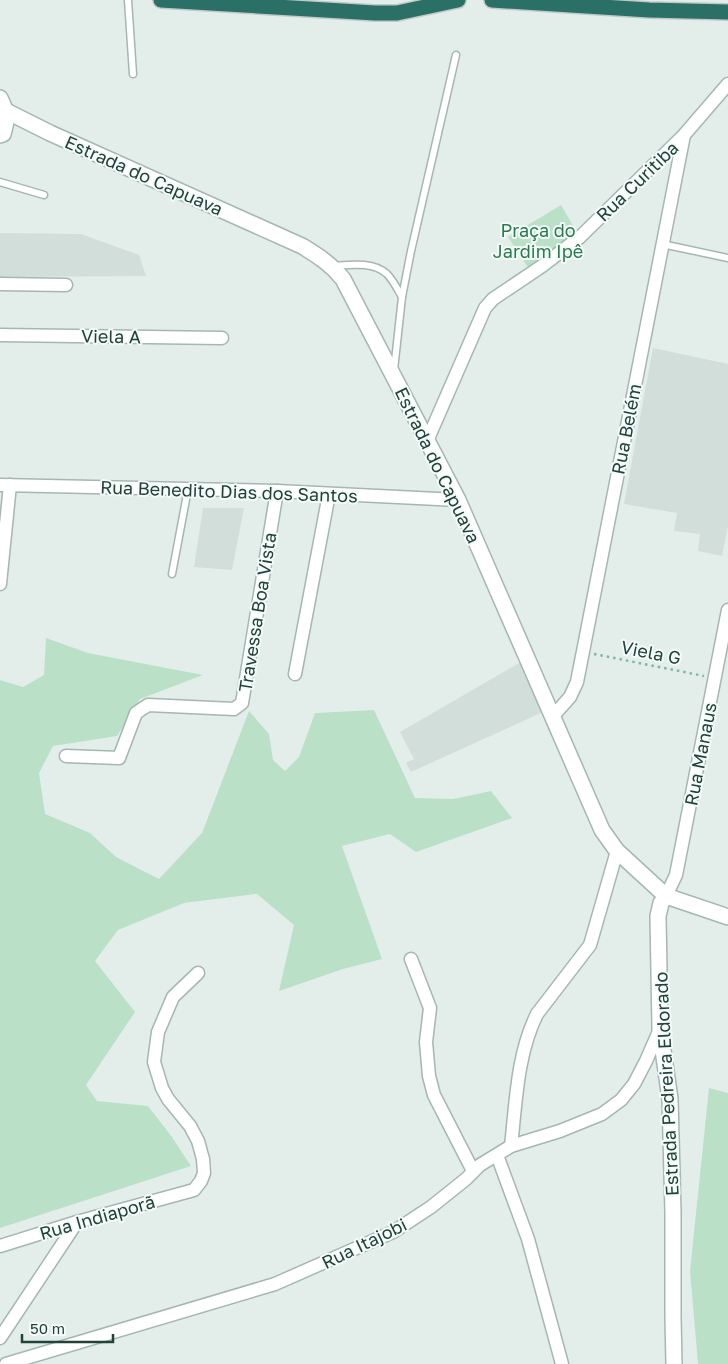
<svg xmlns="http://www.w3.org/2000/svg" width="728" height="1364" viewBox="0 0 728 1364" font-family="'Golos Text',sans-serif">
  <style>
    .built { fill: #d1ded9 }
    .green { fill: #bae1c7 }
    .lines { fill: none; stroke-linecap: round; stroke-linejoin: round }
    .service-casing { stroke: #a5b7b2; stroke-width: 9 }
    .minor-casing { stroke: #a5b7b2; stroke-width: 15 }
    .tertiary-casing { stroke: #a5b7b2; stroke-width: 18 }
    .secondary-casing { stroke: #a0bbb3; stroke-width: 18 }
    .motorway-casing { stroke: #c1cac8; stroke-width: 18 }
    .path { stroke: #81b5a8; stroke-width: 2.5; stroke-dasharray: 2.5 4; stroke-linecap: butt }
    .service { stroke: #fff; stroke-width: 6 }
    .minor { stroke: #fff; stroke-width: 12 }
    .tertiary { stroke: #fff; stroke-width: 15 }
    .secondary { stroke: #fff; stroke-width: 15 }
    .motorway { stroke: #2a7067; stroke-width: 15 }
    .labels { text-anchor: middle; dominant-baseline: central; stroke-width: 4; stroke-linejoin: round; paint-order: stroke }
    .street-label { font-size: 18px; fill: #21423b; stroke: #f4faf8 }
    .park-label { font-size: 18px; fill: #277c4e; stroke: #f4faf8 }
  </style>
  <rect width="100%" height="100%" fill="#e3eeea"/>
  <g class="built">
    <polygon points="0,233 81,234 139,255 146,276 0,277"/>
    <polygon points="653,348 728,364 728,526 722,556 698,551 700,534 674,531 677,513 624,504"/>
    <polygon points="203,508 244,508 232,570 194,567"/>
    <polygon points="521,662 543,712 411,772 406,763 414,759 400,732"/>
  </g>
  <g class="green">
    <polygon points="561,205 578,234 529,269 508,237"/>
    <polygon points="46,638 88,653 203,675 140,699 117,736 53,746 39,773 45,814 90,833 116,857 159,879 202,833 249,711 269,734 273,760 285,771 299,757 315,713 374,710 415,798 453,799 491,791 512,818 416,852 390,834 342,846 382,959 343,969 279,991 294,925 257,894 184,903 118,930 95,961 135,1012 86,1085 97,1101 148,1106 172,1137 191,1166 0,1228 0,680 23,687 44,675"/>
    <polygon points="709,1088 728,1093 728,1364 698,1364 690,1271"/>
  </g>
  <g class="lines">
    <defs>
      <g id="service">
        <polyline points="128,0 133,74"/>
        <polyline points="0,182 44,195"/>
        <polyline points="662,244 728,258"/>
        <path d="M 332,266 C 349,265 373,261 387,274 C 393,280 398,290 402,297"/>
        <polyline points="394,370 402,297 411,251 456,55"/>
        <polyline points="172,574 188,489"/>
      </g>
      <g id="minor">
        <polyline points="0,284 66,285"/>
        <polyline points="0,335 222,338"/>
        <polyline points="427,441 485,308 493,299 542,266 580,237 684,135 728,84"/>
        <polyline points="0,485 277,491 458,500"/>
        <polyline points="0,584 10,485"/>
        <polyline points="295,674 329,494"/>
        <polyline points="553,716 570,697 577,682 684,135"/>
        <polyline points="66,756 119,758 136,713 148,705 234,709 242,703 277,491"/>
        <polyline points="666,896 676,875 728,610"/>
        <polyline points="411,959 430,1008 426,1042 429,1076 434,1095 473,1171"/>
        <path d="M 511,1146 C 516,1102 517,1054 537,1014 L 590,945 L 617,851"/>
        <polyline points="497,1155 528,1239 562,1364"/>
        <polyline points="0,1246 77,1222 194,1190 201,1181 204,1173 203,1159 198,1141 190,1126 168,1099 162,1088 154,1062 158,1032 173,997 198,973"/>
        <polyline points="0,1338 77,1222"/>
        <polyline points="6,1364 275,1284 393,1232 431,1207 466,1179 480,1165 511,1146 560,1131 602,1114 621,1100 634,1084 646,1061 660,1029"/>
      </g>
      <g id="tertiary">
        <path d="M 6,111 L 50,133 L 302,246 C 318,256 331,264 343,279 L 458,500 L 602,830 L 617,851 L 666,896 L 728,917"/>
        <polyline points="666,896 661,903 658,916 660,1029 670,1099 673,1212 673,1317 674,1364"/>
      </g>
      <path id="secondary" d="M 0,98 C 7,112 8,118 3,134 L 0,135"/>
      <g id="motorway">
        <polyline points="161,0 375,13 397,13 458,0"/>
        <polyline points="492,0 649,10 728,12"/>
      </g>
    </defs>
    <use href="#service" class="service-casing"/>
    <use href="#minor" class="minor-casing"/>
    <use href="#tertiary" class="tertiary-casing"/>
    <use href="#secondary" class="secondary-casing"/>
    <use href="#motorway" class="motorway-casing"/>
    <polyline class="path" points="594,654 704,676"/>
    <use href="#service" class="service"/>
    <use href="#minor" class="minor"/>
    <use href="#tertiary" class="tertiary"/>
    <use href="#secondary" class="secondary"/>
    <use href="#motorway" class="motorway"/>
  </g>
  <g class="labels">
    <g class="street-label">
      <text transform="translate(144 175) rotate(24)">Estrada do Capuava</text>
      <text transform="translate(637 181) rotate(-44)">Rua Curitiba</text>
      <text transform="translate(111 336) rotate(1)">Viela A</text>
      <text transform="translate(626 429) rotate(-79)">Rua Belém</text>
      <text transform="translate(438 465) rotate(64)">Estrada do Capuava</text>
      <text transform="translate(229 491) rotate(2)">Rua Benedito Dias dos Santos</text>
      <text transform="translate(257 612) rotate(-81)">Travessa Boa Vista</text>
      <text transform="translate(651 652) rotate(11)">Viela G</text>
      <text transform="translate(700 754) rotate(-79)">Rua Manaus</text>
      <text transform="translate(666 1084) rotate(-93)">Estrada Pedreira Eldorado</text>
      <text transform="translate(97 1217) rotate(-16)">Rua Indiaporã</text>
      <text transform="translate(364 1243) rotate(-26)">Rua Itajobi</text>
    </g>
    <g class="park-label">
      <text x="538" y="230">Praça do<tspan x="538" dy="21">Jardim Ipê</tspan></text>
    </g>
  </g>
  <path d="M22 1334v8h91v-8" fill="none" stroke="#21423b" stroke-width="2.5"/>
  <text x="30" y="1334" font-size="15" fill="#21423b" stroke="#f4faf8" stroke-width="4" paint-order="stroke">50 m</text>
</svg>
